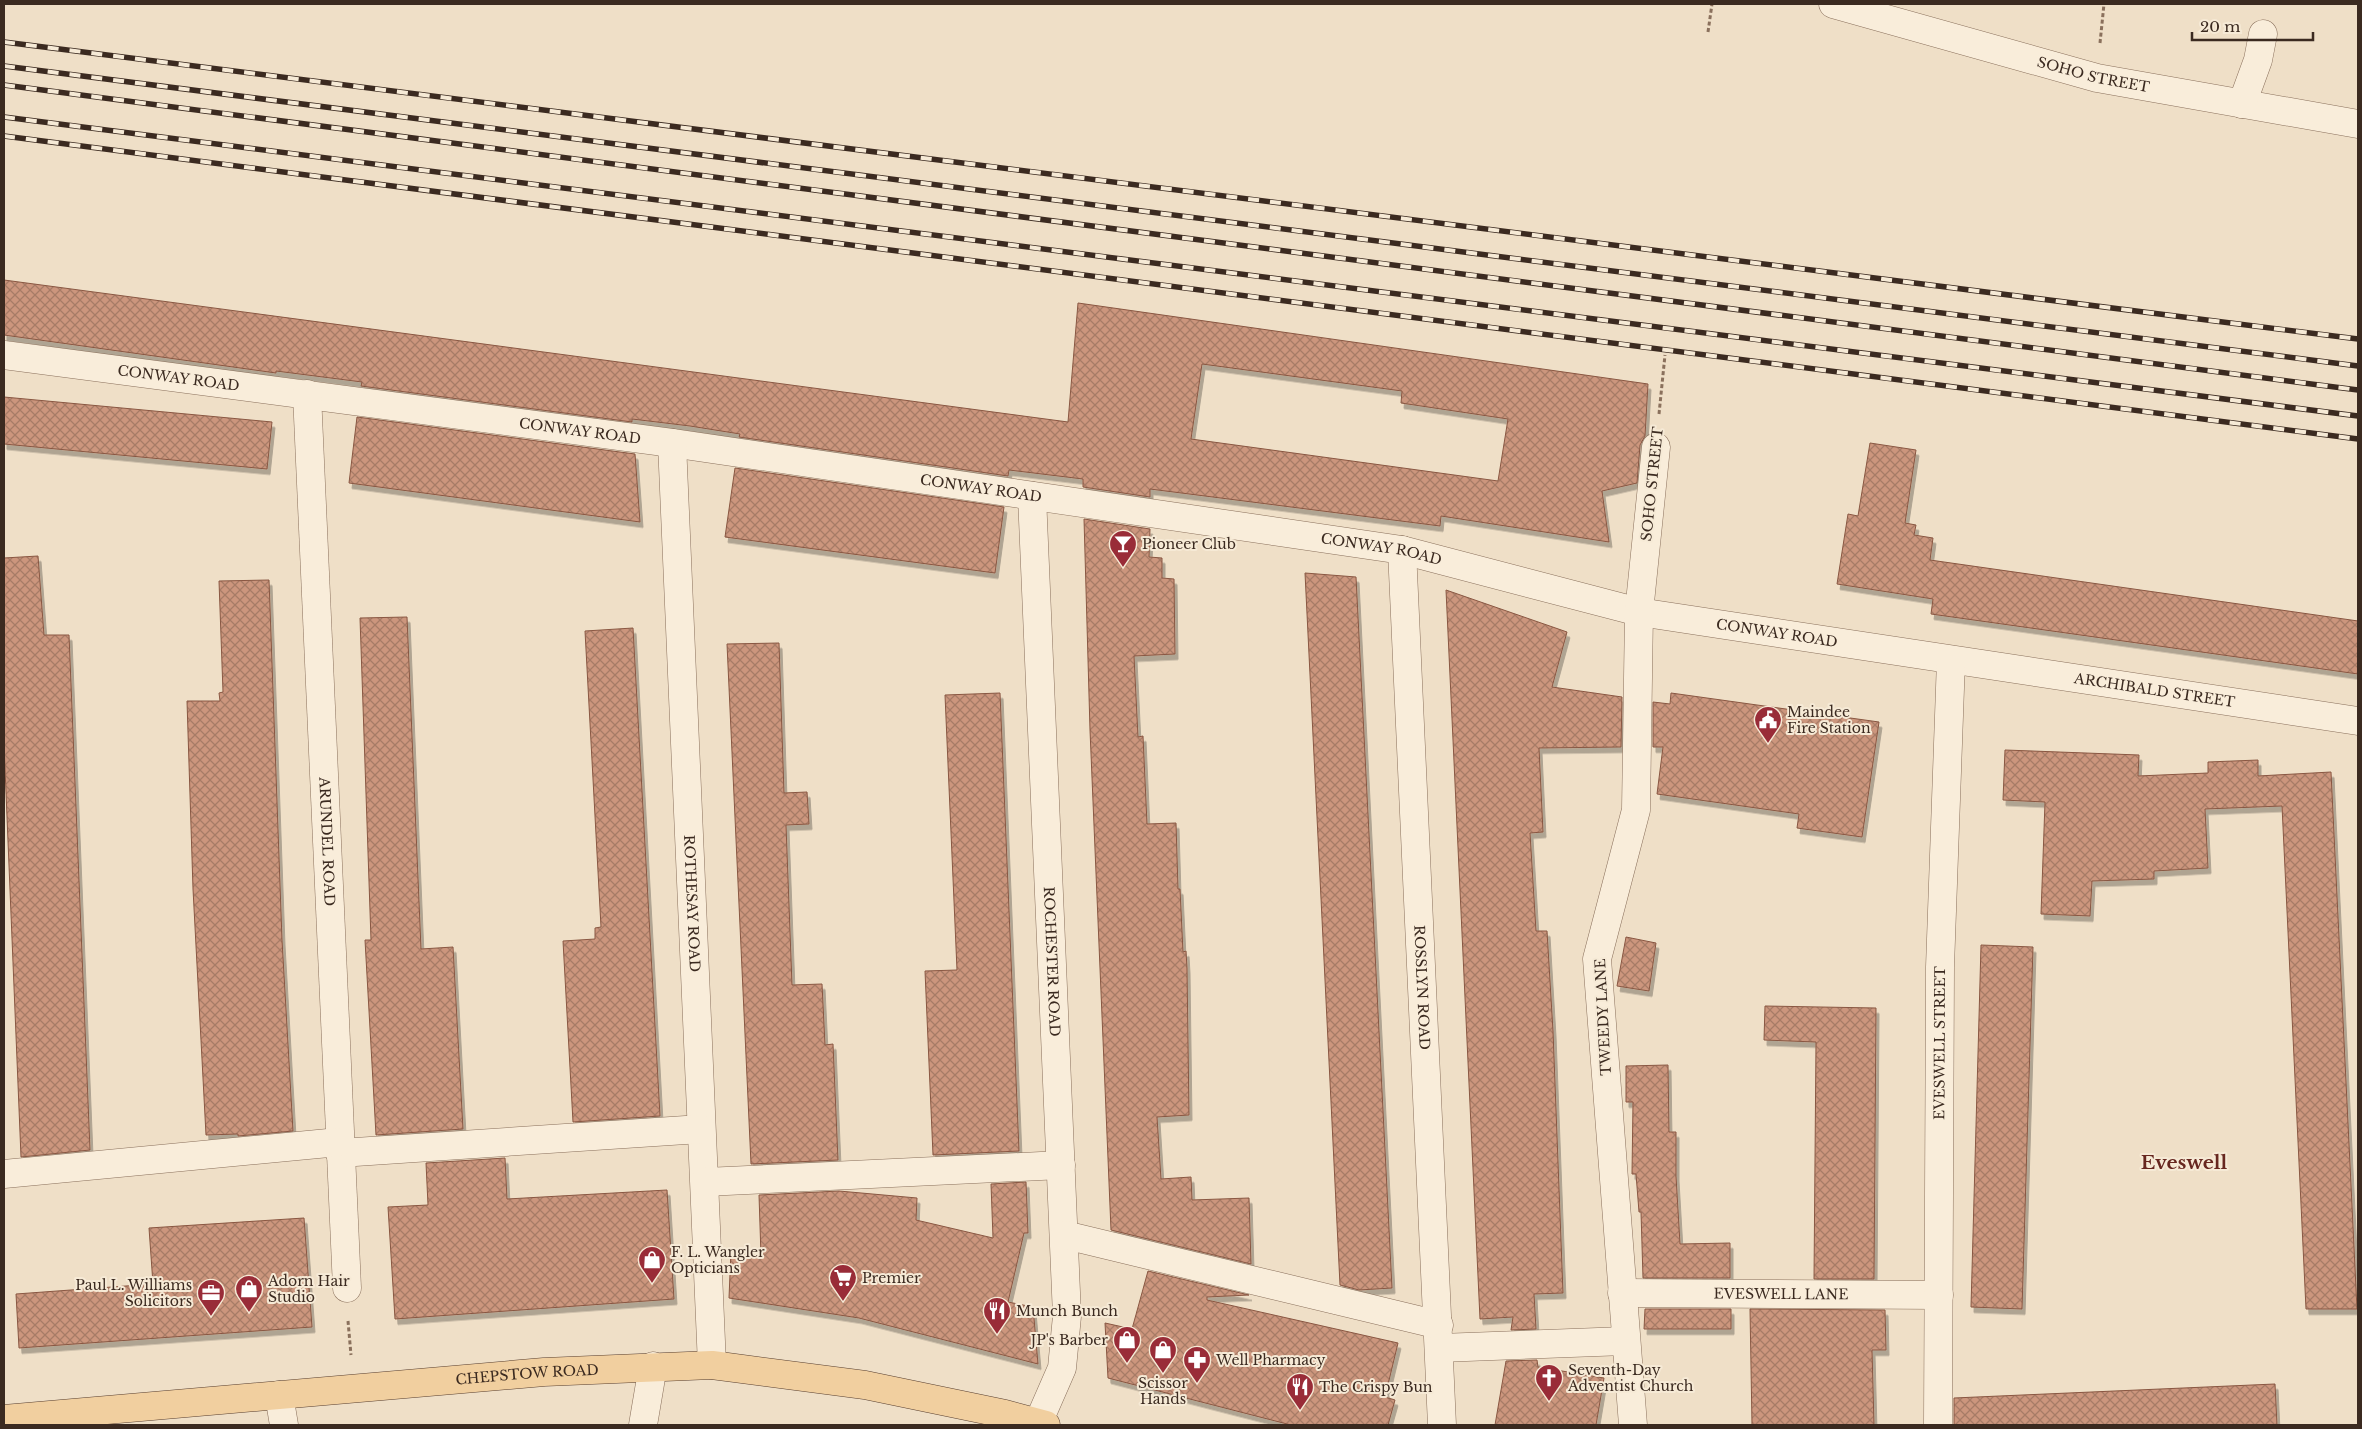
<svg xmlns="http://www.w3.org/2000/svg" width="2362" height="1429" viewBox="0 0 2362 1429" font-family="'Libre Baskerville',serif">
  <style>
    .building { fill: url(#building-cross-hatch); stroke: #895742; fill-rule: evenodd; filter: url(#shadow) }
    .lines { fill: none; stroke-linecap: round; stroke-linejoin: round }
    .minor-casing { stroke: #8a705c; stroke-width: 29 }
    .major-casing { stroke: #583f30; stroke-width: 29 }
    .path { stroke: #8a705c; stroke-width: 3; stroke-dasharray: 4 2.5; stroke-linecap: butt }
    .minor { stroke: #f9edda; stroke-width: 28 }
    .major { stroke: #f1cf9f; stroke-width: 28 }
    .rail-casing { stroke: #3b2a20; stroke-width: 5.5 }
    .rail { stroke: #f6ead6; stroke-width: 4; stroke-dasharray: 11; stroke-linecap: butt }
    .labels { text-anchor: middle; dominant-baseline: central; stroke-width: 4; stroke-linejoin: round; paint-order: stroke }
    .street-label { font-size: 14px; fill: #3b2a20; stroke: #f6ead6 }
    .poi-label { font-size: 14px; fill: #3b2a20; stroke: #f6ead6; text-anchor: start }
    .district-label { font-size: 19px; font-weight: bold; fill: #67271f; stroke: #f6ead6 }
  </style>
  <defs>
    <pattern id="building-cross-hatch" width="8" height="8" patternUnits="userSpaceOnUse" patternTransform="scale(1.25)"><rect width="8" height="8" fill="#cc967d"/><path d="M0 0l8 8M0 8l8-8" fill="none" stroke="#a77b66"/></pattern>
    <filter id="shadow"><feDropShadow dx="3" dy="5.5" stdDeviation="0" flood-color="#0004"/></filter>
  </defs>
  <rect width="100%" height="100%" fill="#efdfc7"/>
  <g class="building">
    <path d="M 4,280 L 1068,422 L 1078,303 L 1648,384 L 1645,436 L 1640,445 L 1637,483 L 1602,491 L 1609,542 L 1441,516 L 1440,526 L 1150,489 L 1150,497 L 1083,487 L 1083,479 L 1050,475 L 1009,470 L 1008,476 L 739,437 L 740,434 L 690,426 L 632,419 L 632,422 L 361,386 L 362,382 L 276,371 L 276,373 L 4,335 ZM 1202,364 L 1402,391 L 1401,403 L 1508,419 L 1498,481 L 1191,439 Z"/>
    <polygon points="4,397 272,422 267,469 4,444"/>
    <polygon points="357,417 635,454 640,522 349,483"/>
    <polygon points="1870,443 1916,450 1905,523 1916,525 1914,535 1933,538 1930,560 2358,621 2358,674 1931,614 1933,599 1837,584 1848,514 1858,516"/>
    <polygon points="735,468 1004,507 995,573 725,537"/>
    <polygon points="1084,519 1150,529 1149,557 1162,558 1162,578 1174,579 1175,654 1134,656 1138,737 1143,736 1147,824 1176,823 1178,889 1180,889 1183,952 1186,951 1187,968 1189,1115 1157,1117 1161,1179 1191,1177 1192,1200 1249,1198 1251,1264 1111,1230 1090,730"/>
    <polygon points="38,556 44,635 69,635 90,1150 21,1157 4,744 4,558"/>
    <polygon points="1305,573 1356,577 1392,1288 1359,1290 1340,1285"/>
    <polygon points="269,580 282,940 293,1131 238,1136 238,1134 206,1135 193,889 187,701 220,701 219,693 223,692 219,581"/>
    <polygon points="1446,590 1567,632 1552,687 1622,697 1621,747 1539,748 1543,832 1530,833 1536,931 1547,931 1553,1031 1563,1293 1534,1294 1536,1329 1511,1330 1513,1317 1480,1319"/>
    <polygon points="407,617 421,949 453,947 463,1129 376,1135 365,940 371,940 360,618"/>
    <polygon points="633,628 660,1116 573,1122 563,941 595,939 595,928 601,927 585,631"/>
    <polygon points="779,643 784,793 807,792 809,824 786,825 792,985 822,984 825,1045 833,1044 838,1160 751,1164 727,644"/>
    <polygon points="1000,693 1019,1151 933,1155 925,971 957,970 945,695"/>
    <polygon points="1671,693 1879,722 1862,837 1797,828 1799,814 1657,794 1663,747 1653,747 1653,702 1670,704"/>
    <polygon points="2005,750 2139,755 2138,776 2208,773 2208,762 2258,760 2258,776 2331,772 2357,1309 2306,1309 2282,806 2205,809 2208,868 2154,871 2154,879 2092,881 2090,916 2041,914 2045,802 2003,800"/>
    <polygon points="1626,937 1656,943 1649,991 1617,986"/>
    <polygon points="1981,945 2033,947 2022,1309 1971,1307"/>
    <polygon points="1765,1006 1876,1008 1874,1279 1814,1279 1816,1042 1764,1040"/>
    <polygon points="1668,1065 1669,1132 1676,1132 1676,1176 1680,1244 1730,1243 1730,1278 1643,1278 1641,1212 1639,1212 1636,1174 1632,1174 1633,1102 1626,1102 1626,1066"/>
    <polygon points="505,1158 507,1199 667,1190 674,1299 395,1319 388,1207 428,1205 426,1163"/>
    <polygon points="1026,1182 1028,1233 1024,1233 1008,1302 1033,1307 1038,1364 859,1318 729,1298 731,1250 761,1256 759,1195 839,1191 917,1198 916,1220 993,1238 991,1184"/>
    <polygon points="304,1218 312,1327 19,1348 16,1294 153,1284 149,1228"/>
    <polygon points="1148,1271 1249,1295 1207,1297 1207,1300 1398,1343 1385,1397 1395,1400 1388,1425 1291,1425 1108,1378 1105,1323 1132,1329"/>
    <polygon points="1645,1309 1731,1309 1731,1329 1644,1329"/>
    <polygon points="1750,1309 1885,1310 1886,1350 1872,1350 1874,1425 1752,1425"/>
    <polygon points="1537,1360 1538,1367 1604,1378 1596,1425 1495,1425 1506,1361"/>
    <polygon points="2275,1384 2277,1425 1954,1425 1954,1398"/>
  </g>
  <g class="lines">
    <defs>
      <g id="minor">
        <path id="s1" d="M 1833,4 L 2097,78 L 2358,124"/>
        <polyline points="2242,104 2258,60 2263,34"/>
        <path id="s2" d="M 4,355 L 672,443 L 1402,550 L 1639,612 L 2358,721"/>
        <path id="s3" d="M 307,394 L 347,1288"/>
        <path id="s4" d="M 672,443 L 712,1365"/>
        <path id="s5" d="M 1032,496 L 1067,1316 L 1062,1368 L 1038,1423"/>
        <path id="s6" d="M 1402,550 L 1442,1425"/>
        <polyline points="340,1153 701,1129"/>
        <polyline points="4,1174 339,1142"/>
        <polyline points="705,1182 1061,1165"/>
        <polyline points="1065,1235 1439,1325"/>
        <path id="s7" d="M 1622,1293 L 1939,1295"/>
        <polyline points="1440,1348 1625,1341"/>
        <polyline points="279,1395 284,1425"/>
        <polyline points="643,1425 653,1366"/>
        <polyline points="1633,1425 1597,959 1636,810 1639,612 1656,447"/>
        <path id="s8" d="M 1938,1425 L 1940,967 L 1951,660"/>
      </g>
      <g id="major">
        <path id="s9" d="M 4,1419 L 544,1372 L 712,1365 L 865,1385 L 1005,1414 L 1046,1425"/>
      </g>
    </defs>
    <use href="#minor" class="minor-casing"/>
    <use href="#major" class="major-casing"/>
    <g class="path">
      <polyline points="1708,32 1712,4"/>
      <polyline points="2100,43 2104,4"/>
      <polyline points="1659,414 1665,355"/>
      <polyline points="348,1321 351,1355"/>
    </g>
    <use href="#minor" class="minor"/>
    <use href="#major" class="major"/>
    <defs>
      <g id="rail">
        <polyline points="4,42 2358,339"/>
        <polyline points="4,66 2358,366"/>
        <polyline points="4,85 2358,390"/>
        <polyline points="4,117 2358,416"/>
        <polyline points="4,136 2358,439"/>
      </g>
    </defs>
    <use href="#rail" class="rail-casing"/>
    <use href="#rail" class="rail"/>
  </g>
  <defs>
    <symbol id="bar-pin" viewBox="-11 -11 22 30"><path d="M0 17L-7.5 6A9.5 9.5 0 1 1 7.5 6Z" fill="#992c38" stroke="#f6ead6"/><path d="M-6-5H6L.8 .8V4.5H3.5V6h-7V4.5H-.8V.8Z" fill="#fff"/></symbol>
    <symbol id="civic-pin" viewBox="-11 -11 22 30"><path d="M0 17L-7.5 6A9.5 9.5 0 1 1 7.5 6Z" fill="#992c38" stroke="#f6ead6"/><path d="M-.6-6.5H3V-4.5H.6V-3L4-1V1h2V6H-6V1h2V-1L-.6-3ZM-1.2 2.5V6h2.4V2.5Z" fill="#fff"/></symbol>
    <symbol id="shop-pin" viewBox="-11 -11 22 30"><path d="M0 17L-7.5 6A9.5 9.5 0 1 1 7.5 6Z" fill="#992c38" stroke="#f6ead6"/><path d="M-5-2.5h2.3a2.7 3.5 0 0 1 5.4 0H5L5.5 6h-11ZM-1.5-2.5h3a1.5 2.3 0 0 0-3 0Z" fill="#fff"/></symbol>
    <symbol id="supermarket-pin" viewBox="-11 -11 22 30"><path d="M0 17L-7.5 6A9.5 9.5 0 1 1 7.5 6Z" fill="#992c38" stroke="#f6ead6"/><path d="M-6-5.5h2.5l.6 2H6L4.5 2H-2.5L-4.4-4H-6ZM-1.5 3.2a1.3 1.3 0 1 0 .1 0ZM3 3.2a1.3 1.3 0 1 0 .1 0Z" fill="#fff"/></symbol>
    <symbol id="office-pin" viewBox="-11 -11 22 30"><path d="M0 17L-7.5 6A9.5 9.5 0 1 1 7.5 6Z" fill="#992c38" stroke="#f6ead6"/><path d="M-6-3h4V-5.5h4V-3h4V5H-6ZM-1-4.5V-3h2v-1.5ZM-6 0V1H6V0Z" fill="#fff"/></symbol>
    <symbol id="restaurant-pin" viewBox="-11 -11 22 30"><path d="M0 17L-7.5 6A9.5 9.5 0 1 1 7.5 6Z" fill="#992c38" stroke="#f6ead6"/><path d="M-5-6h1v4h1v-4h1v4h1v-4h1v5L-1.5 .5V6h-2V.5L-5-1ZM5-6V6H3V1.5H1.5Q1.5-4 5-6Z" fill="#fff"/></symbol>
    <symbol id="pharmacy-pin" viewBox="-11 -11 22 30"><path d="M0 17L-7.5 6A9.5 9.5 0 1 1 7.5 6Z" fill="#992c38" stroke="#f6ead6"/><path d="M-2-6h4v4h4v4h-4v4h-4v-4h-4v-4h4Z" fill="#fff"/></symbol>
    <symbol id="church-pin" viewBox="-11 -11 22 30"><path d="M0 17L-7.5 6A9.5 9.5 0 1 1 7.5 6Z" fill="#992c38" stroke="#f6ead6"/><path d="M-1.2-6h2.4v3.5h3.3v2.4h-3.3V6h-2.4V-.1h-3.3v-2.4h3.3Z" fill="#fff"/></symbol>
  </defs>
  <g fill-rule="evenodd">
    <use href="#bar-pin" x="1107" y="528" width="32" height="43"/>
    <use href="#civic-pin" x="1752" y="704" width="32" height="43"/>
    <use href="#shop-pin" x="636" y="1244" width="32" height="43"/>
    <use href="#supermarket-pin" x="827" y="1262" width="32" height="43"/>
    <use href="#shop-pin" x="233" y="1273" width="32" height="43"/>
    <use href="#office-pin" x="195" y="1277" width="32" height="43"/>
    <use href="#restaurant-pin" x="981" y="1295" width="32" height="43"/>
    <use href="#shop-pin" x="1111" y="1324" width="32" height="43"/>
    <use href="#shop-pin" x="1147" y="1334" width="32" height="43"/>
    <use href="#pharmacy-pin" x="1181" y="1344" width="32" height="43"/>
    <use href="#church-pin" x="1533" y="1362" width="32" height="43"/>
    <use href="#restaurant-pin" x="1284" y="1371" width="32" height="43"/>
  </g>
  <g class="labels">
    <g class="street-label">
      <text stroke="none"><textPath href="#s1" startOffset="270">SOHO STREET</textPath></text>
      <text stroke="none"><textPath href="#s2" startOffset="176">CONWAY ROAD</textPath></text>
      <text stroke="none"><textPath href="#s2" startOffset="581">CONWAY ROAD</textPath></text>
      <text transform="translate(1652 484) rotate(-84)">SOHO STREET</text>
      <text stroke="none"><textPath href="#s2" startOffset="986">CONWAY ROAD</textPath></text>
      <text stroke="none"><textPath href="#s2" startOffset="1391">CONWAY ROAD</textPath></text>
      <text stroke="none"><textPath href="#s2" startOffset="1796">CONWAY ROAD</textPath></text>
      <text stroke="none"><textPath href="#s2" startOffset="2178">ARCHIBALD STREET</textPath></text>
      <text stroke="none"><textPath href="#s3" startOffset="448">ARUNDEL ROAD</textPath></text>
      <text stroke="none"><textPath href="#s4" startOffset="461">ROTHESAY ROAD</textPath></text>
      <text stroke="none"><textPath href="#s5" startOffset="466">ROCHESTER ROAD</textPath></text>
      <text stroke="none"><textPath href="#s6" startOffset="438">ROSSLYN ROAD</textPath></text>
      <text transform="translate(1603 1017) rotate(-93)">TWEEDY LANE</text>
      <text stroke="none"><textPath href="#s8" startOffset="382">EVESWELL STREET</textPath></text>
      <text stroke="none"><textPath href="#s7" startOffset="159">EVESWELL LANE</textPath></text>
      <text stroke="none"><textPath href="#s9" startOffset="525">CHEPSTOW ROAD</textPath></text>
    </g>
    <g class="poi-label">
      <text x="1142" y="544">Pioneer Club</text>
      <text x="1787" y="712">Maindee<tspan x="1787" dy="16">Fire Station</tspan></text>
      <text x="671" y="1252">F. L. Wangler<tspan x="671" dy="16">Opticians</tspan></text>
      <text x="862" y="1278">Premier</text>
      <text x="268" y="1281">Adorn Hair<tspan x="268" dy="16">Studio</tspan></text>
      <text x="192" y="1285" text-anchor="end">Paul L. Williams<tspan x="192" dy="16">Solicitors</tspan></text>
      <text x="1016" y="1311">Munch Bunch</text>
      <text x="1108" y="1340" text-anchor="end">JP's Barber</text>
      <text x="1216" y="1360">Well Pharmacy</text>
      <text x="1568" y="1370">Seventh-Day<tspan x="1568" dy="16">Adventist Church</tspan></text>
      <text x="1163" y="1383" text-anchor="middle">Scissor<tspan x="1163" dy="16">Hands</tspan></text>
      <text x="1319" y="1387">The Crispy Bun</text>
    </g>
    <g class="district-label">
      <text x="2184" y="1162">Eveswell</text>
    </g>
  </g>
  <rect width="2362" height="1429" fill="none" stroke="#3b2a20" stroke-width="10"/>
  <path d="M2192 32v8h121v-8" fill="none" stroke="#3b2a20" stroke-width="2.5"/>
  <text x="2200" y="32" font-size="15" fill="#3b2a20" stroke="#f6ead6" stroke-width="4" paint-order="stroke">20 m</text>
</svg>
